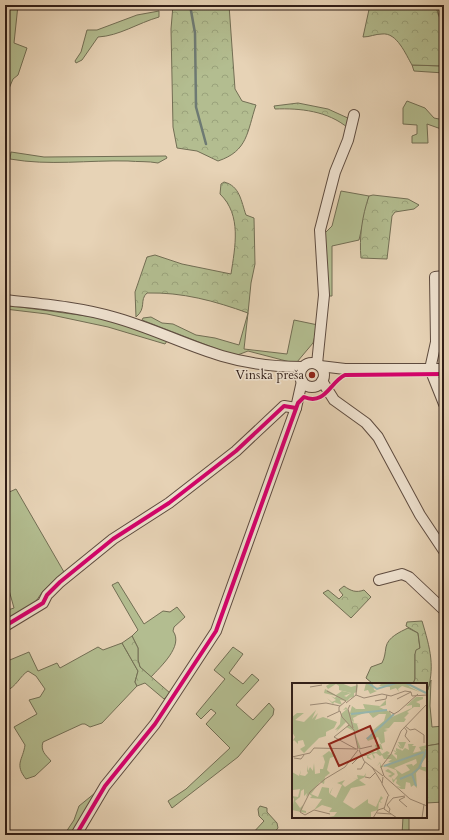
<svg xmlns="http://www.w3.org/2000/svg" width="449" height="840" viewBox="0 0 449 840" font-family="Cardo,serif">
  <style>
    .grass { fill: #b3bd90; stroke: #726e54 }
    .forest { fill: url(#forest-crowns); stroke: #726e54 }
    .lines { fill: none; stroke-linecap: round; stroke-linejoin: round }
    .stream { stroke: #6e7a73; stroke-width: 2.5 }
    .street-casing { stroke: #5e4b3f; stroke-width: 12 }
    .street { stroke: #efe2d0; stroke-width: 10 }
    .cycleway-casing { stroke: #efe2d0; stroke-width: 6 }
    .cycleway { stroke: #d6006c; stroke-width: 4 }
    .poi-dot { fill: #8f2418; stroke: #efe2d0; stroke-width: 1.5 }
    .labels { text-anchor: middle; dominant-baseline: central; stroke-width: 3; stroke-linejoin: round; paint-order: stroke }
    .poi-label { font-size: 13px; fill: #311e17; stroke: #efe2d0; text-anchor: end }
    .inset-river { fill: none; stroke: #97b7b0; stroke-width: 2 }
    .inset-road { fill: none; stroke: #9e8b76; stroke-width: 1 }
    .view { fill: #8f2418; fill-opacity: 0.15; stroke: #8f2418; stroke-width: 2 }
    .inset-edge { fill: none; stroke: #311e17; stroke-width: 2 }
  </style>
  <defs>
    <pattern id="forest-crowns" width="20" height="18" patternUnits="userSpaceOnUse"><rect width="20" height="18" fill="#b3bd90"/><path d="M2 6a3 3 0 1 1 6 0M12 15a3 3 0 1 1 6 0" fill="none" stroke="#9aa27b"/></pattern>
  </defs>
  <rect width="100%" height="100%" fill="#e7d3b6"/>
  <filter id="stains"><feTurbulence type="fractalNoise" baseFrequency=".005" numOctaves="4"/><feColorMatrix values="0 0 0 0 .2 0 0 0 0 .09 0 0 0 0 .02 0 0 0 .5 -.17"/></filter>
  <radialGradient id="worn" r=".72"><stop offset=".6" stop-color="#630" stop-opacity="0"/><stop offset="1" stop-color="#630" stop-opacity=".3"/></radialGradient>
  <g class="grass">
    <polygon points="5,5 18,5 14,43 27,48 18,75 13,79 5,98"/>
    <polygon points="435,5 444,5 444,21 440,19"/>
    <path d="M 159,11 L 159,17 C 138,23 119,36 98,37 L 82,60 L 76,63 L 75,61 L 81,52 L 87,30 L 97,30 L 137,15 Z"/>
    <polygon points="412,65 444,66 444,73 414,71"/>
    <polygon points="407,101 425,108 434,118 444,120 444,130 427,124 428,143 412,143 412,136 417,134 417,125 403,124 403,108"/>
    <path d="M 11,152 L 44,157 L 166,156 L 167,158 L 158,163 C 148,161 138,162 128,161 C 88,160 49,166 10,159 Z"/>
    <polygon points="341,191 369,196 359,240 332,246 332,296 327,296 325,233 332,226"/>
    <polygon points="5,305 109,319 167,341 165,344 108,327 47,314 5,309"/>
    <polygon points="248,313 244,349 287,354 294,320 318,325 313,343 297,362 290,362 248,351 235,356 142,320 143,318 151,317 162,323 173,324 196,335 215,338 239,345"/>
    <polygon points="16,489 64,572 43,591 34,604 5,621 5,611 14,608 5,576 5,494"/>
    <path d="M 118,582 L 144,624 L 163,611 L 170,612 L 177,607 L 185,617 L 174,627 L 173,631 C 184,646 160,667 151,677 L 140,667 L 138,660 L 138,648 L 132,636 L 138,630 L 112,585 Z"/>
    <path d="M 408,628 L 418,633 L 420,649 L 415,654 L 415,679 L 413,684 L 373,684 L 366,678 L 371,667 L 382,663 C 385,657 385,653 386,647 C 388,637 400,632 408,628 Z"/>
    <path d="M 122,643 L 138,671 L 135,682 L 137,686 L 102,723 L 90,727 L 85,724 L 82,724 L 43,742 C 40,751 46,755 51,761 L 35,776 L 26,779 C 14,764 23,760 25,745 L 14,727 L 37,714 L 29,700 L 40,697 L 45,689 L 36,676 L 28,671 C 20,676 17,686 5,692 L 5,662 L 29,652 L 38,671 L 57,663 L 60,668 L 98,647 L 103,650 Z"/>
    <polygon points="233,647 243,654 229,673 243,684 252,674 259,680 236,705 253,720 269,703 274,709 273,715 238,757 172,808 168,801 186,789 230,748 206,724 216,713 211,709 201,719 196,714 225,679 214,670"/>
    <polygon points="431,680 430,706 432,727 444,726 444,743 426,746 426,695"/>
    <polygon points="95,793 97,794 72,835 64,835 74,820 79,806"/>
    <polygon points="403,817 409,817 409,835 402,835"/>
  </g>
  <g class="forest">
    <path d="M 173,5 L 229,5 L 235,89 L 242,101 L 256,105 C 247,132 248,151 218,161 L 197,151 L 177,148 L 173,127 L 171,29 Z"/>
    <path d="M 370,5 L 435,5 L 440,19 L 444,21 L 444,66 L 412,65 C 406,55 397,32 382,34 C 375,34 370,37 363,37 Z"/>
    <path d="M 298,103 L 328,109 L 350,119 L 348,128 C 328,111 300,108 275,109 L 274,106 Z"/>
    <path d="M 224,182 C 240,186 241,201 246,215 L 254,218 L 255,264 L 251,283 L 248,313 C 215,301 182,292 147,293 C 139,300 147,308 136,317 L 135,292 L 147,257 L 155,255 L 182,264 L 231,274 C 235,247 242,215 220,194 L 221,184 Z"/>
    <path d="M 373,195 L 408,199 L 419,205 L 414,209 L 395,212 L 392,216 L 387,259 L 361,258 C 359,238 362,216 369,196 Z"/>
    <path d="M 344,586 C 351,591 356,593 364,590 L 371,597 L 351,618 L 323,593 L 328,590 L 339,599 L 343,595 L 339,590 Z"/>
    <path d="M 422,621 C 430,648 436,668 426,695 L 426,684 L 413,684 L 415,679 L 415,654 L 416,650 L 420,648 L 418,633 L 406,626 L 407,622 Z"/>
    <polygon points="132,636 138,648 138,660 140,667 170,693 164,699 145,683 137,686 135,682 138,671 122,643"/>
    <polygon points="444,743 444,802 426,803 426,746"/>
    <polygon points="260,806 267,808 267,812 277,823 278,828 272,835 251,835 264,821 259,816 258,809"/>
  </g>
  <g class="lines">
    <polyline class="stream" points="190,5 195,33 196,107 206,144"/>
    <defs>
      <g id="street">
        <polyline points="444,276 435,277 436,342 430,369 444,404"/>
        <path d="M 5,300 C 41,304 79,307 113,317 C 150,327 185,345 222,356 C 249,364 275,367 303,367"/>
        <circle cx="312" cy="375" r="12"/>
        <polyline points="317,364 324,295 320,230 335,172 348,140 354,115"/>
        <polyline points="320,366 345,369 444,369"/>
        <polyline points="322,381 334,400 366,423 378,437 420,515 444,551"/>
        <polyline points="379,580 402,574 409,577 444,610"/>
        <polyline points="5,626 43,603 47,595 60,582 113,539 169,503 218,465 236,451 284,406 296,408"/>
        <polyline points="76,835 105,786 155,724 216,631 296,408 302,381"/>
      </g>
    </defs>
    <use href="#street" class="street-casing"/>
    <use href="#street" class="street"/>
    <defs>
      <g id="cycleway">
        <polyline points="5,626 43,603 47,595 60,582 113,539 169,503 218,465 236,451 284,406 296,408"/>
        <path d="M 76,835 L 105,786 L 155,724 L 216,631 L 298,403 L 304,397 C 325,406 330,382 345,375 L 444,374"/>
      </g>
    </defs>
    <use href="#cycleway" class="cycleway-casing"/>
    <use href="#cycleway" class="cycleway"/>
  </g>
  <circle class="poi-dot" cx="312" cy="375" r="4"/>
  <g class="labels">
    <g class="poi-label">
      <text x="304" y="375">Vinska preša</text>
    </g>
  </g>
  <g transform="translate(292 683)">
    <rect width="135" height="135" fill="#e7d3b6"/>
    <path d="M 90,0 L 115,0 L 118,4 L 128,9 L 110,3 L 106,6 L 107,9 L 104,5 L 98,7 L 98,4 L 87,3 ZM 33,6 L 44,12 L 50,8 L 59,10 L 52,13 L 58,15 L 55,18 L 48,17 L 50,22 L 42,19 L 40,24 L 41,21 L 35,15 L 40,19 L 44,17 L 39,13 L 43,15 L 44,13 L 32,10 ZM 60,23 L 64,26 L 62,31 L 57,31 L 65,33 L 61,35 L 62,39 L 59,37 L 62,40 L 67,41 L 65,41 L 67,48 L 62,48 L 69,66 L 66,65 L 62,48 L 54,44 L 57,42 L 54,39 L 44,49 L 46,46 L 43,47 L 48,41 L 49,31 L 55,26 L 51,27 L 54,24 L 58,30 Z" fill="#b3bd90"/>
    <path d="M 39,0 L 49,0 L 59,4 L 66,2 L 65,9 L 62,10 L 62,14 L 53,16 L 55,20 L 52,16 L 59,10 L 47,7 L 47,3 L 44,1 L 36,6 L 34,3 ZM 74,0 L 81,1 L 82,7 L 85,8 L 78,11 L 76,7 L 72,8 ZM 124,14 L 131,14 L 131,16 L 124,19 L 128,21 L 128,24 L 122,24 L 115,29 L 117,30 L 112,35 L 114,36 L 112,39 L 102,39 L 97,45 L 92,46 L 96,47 L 93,48 L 95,48 L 92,49 L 93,59 L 89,61 L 91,67 L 86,65 L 90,71 L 95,68 L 98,70 L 95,72 L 100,71 L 105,76 L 105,72 L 102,71 L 105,68 L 103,69 L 101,67 L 104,68 L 104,65 L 109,67 L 105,61 L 109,64 L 106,59 L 114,59 L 111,66 L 108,65 L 110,68 L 113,65 L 117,67 L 116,61 L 122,61 L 120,63 L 124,63 L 121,70 L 129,68 L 127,64 L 135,62 L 135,58 L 135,65 L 132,66 L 135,66 L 135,73 L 129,81 L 130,84 L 135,84 L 135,89 L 127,86 L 124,90 L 125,105 L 122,102 L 119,104 L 118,100 L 114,99 L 113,106 L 109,106 L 104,103 L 109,104 L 104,100 L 105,97 L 104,96 L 101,100 L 100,95 L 96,93 L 100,91 L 93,88 L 96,86 L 103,91 L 99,94 L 102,97 L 106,92 L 104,87 L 93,83 L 88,85 L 88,80 L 85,83 L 88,79 L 89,83 L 97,82 L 101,80 L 96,79 L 100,76 L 92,76 L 90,72 L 86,74 L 88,73 L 84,70 L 81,71 L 83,74 L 82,76 L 80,71 L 76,73 L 80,77 L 75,75 L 75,72 L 80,70 L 76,71 L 80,69 L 85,69 L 83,62 L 89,61 L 86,54 L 76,58 L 74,55 L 82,52 L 81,47 L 92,38 L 94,31 L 87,31 L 81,35 L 76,29 L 64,33 L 58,32 L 64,26 L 73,26 L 71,21 L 88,23 L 94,17 L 94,22 L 87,24 L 98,29 L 100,34 L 120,25 L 120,22 L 114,23 ZM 124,76 L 125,80 L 121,83 L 120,81 L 114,82 L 118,87 L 110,91 L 102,85 ZM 24,27 L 20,36 L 26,30 L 23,37 L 31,34 L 45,39 L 42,45 L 34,49 L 34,53 L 27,55 L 12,70 L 8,66 L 13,63 L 11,57 L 6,58 L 6,61 L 2,57 L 0,59 L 3,54 L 0,49 L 0,34 L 5,30 L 12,30 L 3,37 L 12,39 ZM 37,68 L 44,73 L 38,75 L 35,87 L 38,90 L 33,94 L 32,101 L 28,99 L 19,111 L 26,114 L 30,104 L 37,105 L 37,111 L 41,104 L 38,111 L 44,115 L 50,102 L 45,100 L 53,97 L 50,101 L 53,104 L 65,96 L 61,95 L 66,96 L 65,92 L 72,93 L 74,90 L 73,94 L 67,97 L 74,102 L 59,105 L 51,119 L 62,126 L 76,116 L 76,120 L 84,124 L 89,113 L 91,115 L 88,118 L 90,120 L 87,119 L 86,127 L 79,129 L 79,134 L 31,135 L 42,133 L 45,129 L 37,129 L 40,125 L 30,122 L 22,127 L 30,116 L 18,115 L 20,113 L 17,111 L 14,114 L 15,110 L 12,113 L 12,106 L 9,108 L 8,114 L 3,118 L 8,125 L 11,122 L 10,127 L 14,128 L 14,130 L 0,127 L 2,116 L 0,113 L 6,114 L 8,106 L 1,107 L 0,112 L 0,89 L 7,93 L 9,87 L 8,92 L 13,93 L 16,90 L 15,88 L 15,82 L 16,88 L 18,84 L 21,88 L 22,80 L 23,91 L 28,90 L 28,86 L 31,86 L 33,79 L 31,73 L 29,74 Z" fill="#b3bd90" fill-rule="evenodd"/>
    <path class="inset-river" d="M 76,0 L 85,6 L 104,0M 114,0 L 134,10M 59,31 L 95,27M 75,56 L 102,31M 92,83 L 132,69M 108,96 L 120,91M 124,103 L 120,91 L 127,85 L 135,66"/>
    <path class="inset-road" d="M 65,0 L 64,12 L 72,15 L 90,11 L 99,13 L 113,8 L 119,9 L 120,13 L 135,12M 18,4 L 30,2M 35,8 L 54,18 L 47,24 L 47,28M 105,16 L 119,9M 83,18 L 94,16 L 95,12M 54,20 L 64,12M 18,22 L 34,20 L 48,23M 58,22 L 56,26 L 61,45M 48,28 L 50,34 L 62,47 L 66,66M 97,28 L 102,31 L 107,28 L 126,11M 35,34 L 48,28M 57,42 L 42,54 L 64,66M 113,43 L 118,47 L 123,46 L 132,52 L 132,60M 112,44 L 115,48 L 113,53 L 118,59M 67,66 L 80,63M 67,67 L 72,78 L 91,93M 0,74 L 18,70 L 22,65 L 66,66M 2,75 L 9,76 L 12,72M 60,81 L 69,72 L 75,72M 80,84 L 90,100M 65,86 L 69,86 L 73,79M 92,93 L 89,84 L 99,71 L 109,48 L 135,21M 92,93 L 118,116 L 135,123M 73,94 L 78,95 L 83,90M 91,94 L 90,101 L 97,113M 96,113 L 92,126 L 105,135M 113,114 L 107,117 L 115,124M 8,129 L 18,109 L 33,96 L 53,84 L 66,67M 8,129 L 13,132 L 22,127 L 38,131M 97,129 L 98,126 L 95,122 L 101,115 L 113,113M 85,130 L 99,131M 81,135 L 86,127 L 92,125M 130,135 L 132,121"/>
    <path class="view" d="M 78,43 L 87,65 L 47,83 L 37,61 Z"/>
    <rect width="135" height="135" class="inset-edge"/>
  </g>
  <rect width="449" height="840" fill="none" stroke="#e7d3b6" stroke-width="20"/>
  <rect x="6" y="6" width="437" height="828" fill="none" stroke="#311e17" stroke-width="2"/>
  <rect x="10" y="10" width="429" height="820" fill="none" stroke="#311e17"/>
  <rect width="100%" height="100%" filter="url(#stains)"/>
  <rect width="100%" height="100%" fill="url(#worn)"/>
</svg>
